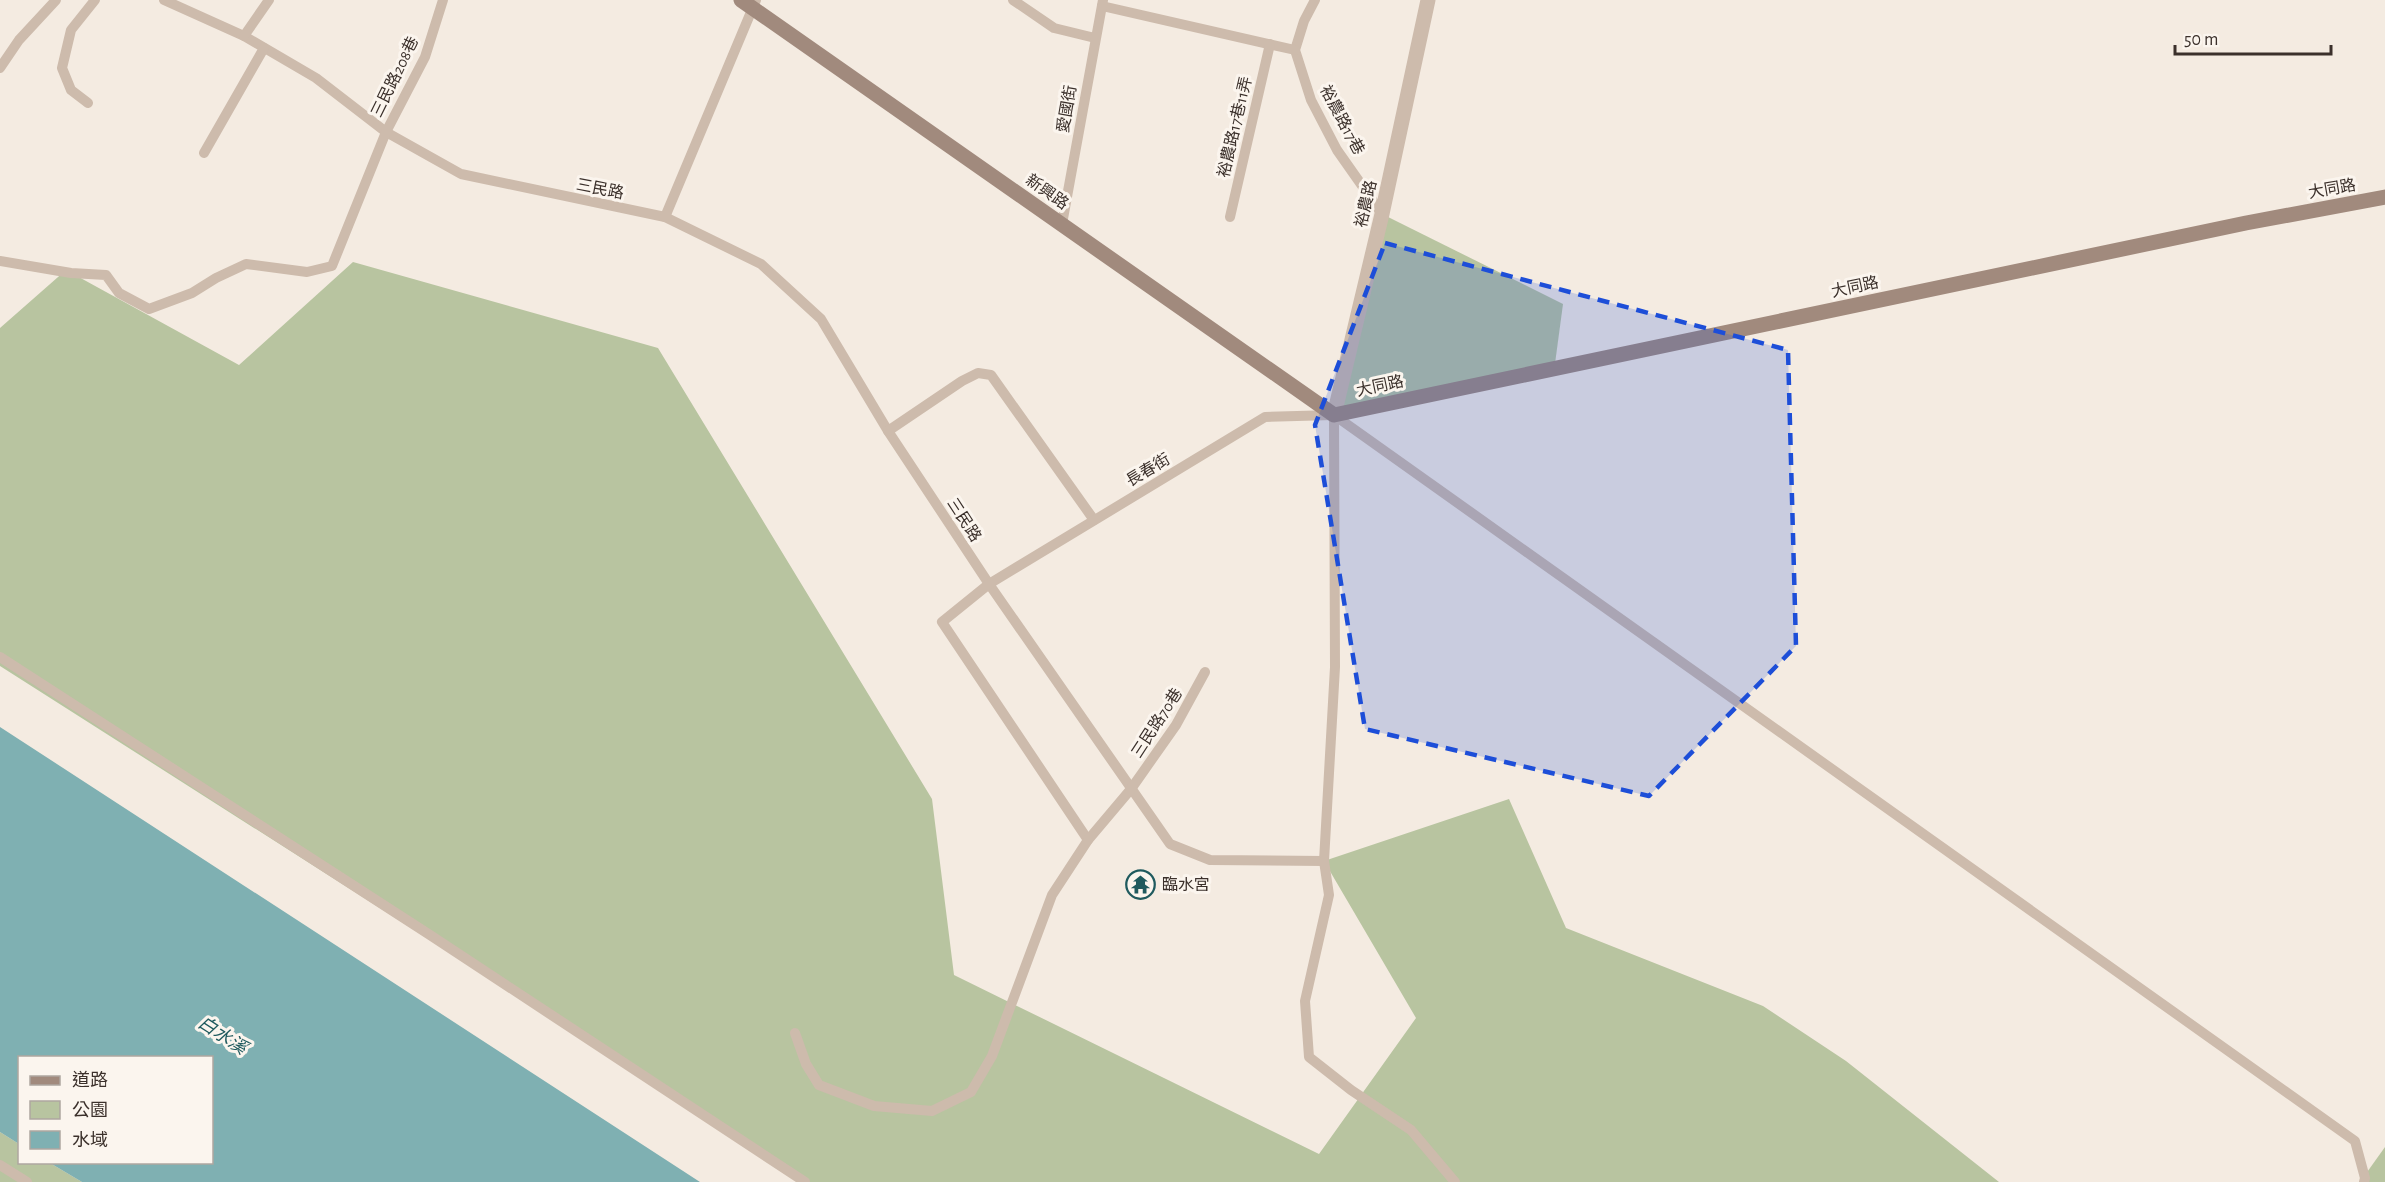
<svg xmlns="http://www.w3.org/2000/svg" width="2385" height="1182" viewBox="0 0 2385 1182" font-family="'Alegreya Sans','Noto Sans TC',sans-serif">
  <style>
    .green { fill: #b8c4a0 }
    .water { fill: #7fb0b2 }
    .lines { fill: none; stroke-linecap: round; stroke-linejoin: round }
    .lane { stroke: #cdbbac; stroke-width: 10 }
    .street { stroke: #cdbbac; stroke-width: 15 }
    .secondary { stroke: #a18a7d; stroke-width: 15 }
    .marked { fill: #1d4ed8; fill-opacity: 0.2; stroke: #1d4ed8; stroke-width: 4.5; stroke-dasharray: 12 8; stroke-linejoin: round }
    .labels { text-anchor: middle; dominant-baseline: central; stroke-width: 6; stroke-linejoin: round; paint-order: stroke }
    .street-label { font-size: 16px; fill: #3b302b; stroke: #fbf5ee }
    .poi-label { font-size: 16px; fill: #3b302b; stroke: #fbf5ee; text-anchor: start }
    .water-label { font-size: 18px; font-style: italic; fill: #1f5a5e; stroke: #fbf5ee }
  </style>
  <rect width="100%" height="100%" fill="#f4ebe1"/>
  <g class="green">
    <polygon points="1382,214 1563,304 1554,371 1339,410"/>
    <polygon points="353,262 658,348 932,799 954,975 1319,1154 1416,1018 1324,861 1509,799 1566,928 1763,1006 1846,1061 1999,1182 803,1182 714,1121 0,666 0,328 66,270 239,365"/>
    <polygon points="0,1132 19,1144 20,1162 50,1163 82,1182 0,1182"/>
    <polygon points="2385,1147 2385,1182 2360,1182"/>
  </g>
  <polygon class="water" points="0,727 700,1182 82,1182 50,1163 212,1162 212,1058 20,1058 19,1144 0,1132"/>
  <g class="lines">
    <g class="lane">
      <polyline points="164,0 244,36 316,78 386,132 461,174 665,217 761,264 821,319 888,431 989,584 1170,844 1210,860 1324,861 1335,667 1334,415"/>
      <polyline points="1013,0 1054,28 1095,38"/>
      <polyline points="1315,0 1304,21 1295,50 1311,100 1337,150 1382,214"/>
      <polyline points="1102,6 1295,50"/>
      <polyline points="244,36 269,0"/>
      <polyline points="0,68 19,40 56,0"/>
      <polyline points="88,103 71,90 62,68 71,30 95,0"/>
      <polyline points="204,153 264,48"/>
      <polyline points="665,217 756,0"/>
      <polyline points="1230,217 1270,44"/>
      <polyline points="1062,224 1103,0"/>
      <polyline points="0,261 71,273 106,275 119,293 149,309 192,293 216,278 246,264 307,272 332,266 386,132 425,57 443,0"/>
      <polyline points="1334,415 2355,1141 2365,1178 2364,1182"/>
      <polyline points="888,431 962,381 978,373 991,375 1094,520"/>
      <polyline points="0,657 430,935 805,1182"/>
      <polyline points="1088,840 942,622 989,584 1265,417 1333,415"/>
      <polyline points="1324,861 1329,895 1305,1001 1309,1057 1351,1090 1411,1130 1455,1182"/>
      <polyline points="795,1033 806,1064 819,1085 874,1106 932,1111 971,1092 992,1056 1052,895 1088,840 1131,789 1176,725 1205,672"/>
      <polyline points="0,1165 27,1182"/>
    </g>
    <polyline class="street" points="1334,415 1382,214 1428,0"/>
    <polyline class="secondary" points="741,0 1334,415 2246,223 2385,197"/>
  </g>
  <path class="marked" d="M 1385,243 L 1788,350 L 1796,646 L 1649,796 L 1365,729 L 1315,425 Z"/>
  <defs>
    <symbol id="temple-ring" viewBox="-11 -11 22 22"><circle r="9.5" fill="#fbf5ee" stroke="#1f5a5e" stroke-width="1.5"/><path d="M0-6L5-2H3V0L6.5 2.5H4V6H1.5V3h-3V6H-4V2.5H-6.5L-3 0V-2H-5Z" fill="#1f5a5e"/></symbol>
  </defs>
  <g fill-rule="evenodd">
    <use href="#temple-ring" x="1124" y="868" width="33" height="33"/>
  </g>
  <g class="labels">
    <g class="street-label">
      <text transform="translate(395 77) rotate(-64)">三民路208巷</text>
      <text transform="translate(1067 109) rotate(-80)">愛國街</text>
      <text transform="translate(1342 120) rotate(62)">裕農路17巷</text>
      <text transform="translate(1235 127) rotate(-77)">裕農路17巷11弄</text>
      <text transform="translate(600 189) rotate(11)">三民路</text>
      <text transform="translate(2332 189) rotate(-10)">大同路</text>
      <text transform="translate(1047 192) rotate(35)">新興路</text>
      <text transform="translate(1366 204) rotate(-77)">裕農路</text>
      <text transform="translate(1855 287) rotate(-12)">大同路</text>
      <text transform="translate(1380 386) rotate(-12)">大同路</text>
      <text transform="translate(1148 470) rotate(-31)">長春街</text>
      <text transform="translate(964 520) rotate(57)">三民路</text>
      <text transform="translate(1157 723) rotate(-57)">三民路70巷</text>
    </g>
    <g class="poi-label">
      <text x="1162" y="885">臨水宮</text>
    </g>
    <g class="water-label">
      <text transform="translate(222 1036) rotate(33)">白水溪</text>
    </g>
  </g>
  <rect x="18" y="1056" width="195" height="108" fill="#fbf5ee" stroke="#aea6a0" stroke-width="1.5"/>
  <rect x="30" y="1076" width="30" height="9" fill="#a18a7d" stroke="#aea6a0" stroke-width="1.5"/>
  <text x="72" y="1086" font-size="18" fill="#3b302b">道路</text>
  <rect x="30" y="1101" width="30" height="18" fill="#b8c4a0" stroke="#aea6a0" stroke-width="1.5"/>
  <text x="72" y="1116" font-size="18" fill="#3b302b">公園</text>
  <rect x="30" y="1131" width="30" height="18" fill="#7fb0b2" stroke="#aea6a0" stroke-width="1.5"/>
  <text x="72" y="1146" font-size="18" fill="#3b302b">水域</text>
  <path d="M2175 45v9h156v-9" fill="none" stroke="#3b302b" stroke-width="3"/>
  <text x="2184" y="45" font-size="18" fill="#3b302b" stroke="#fbf5ee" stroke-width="4.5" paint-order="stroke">50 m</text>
</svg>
